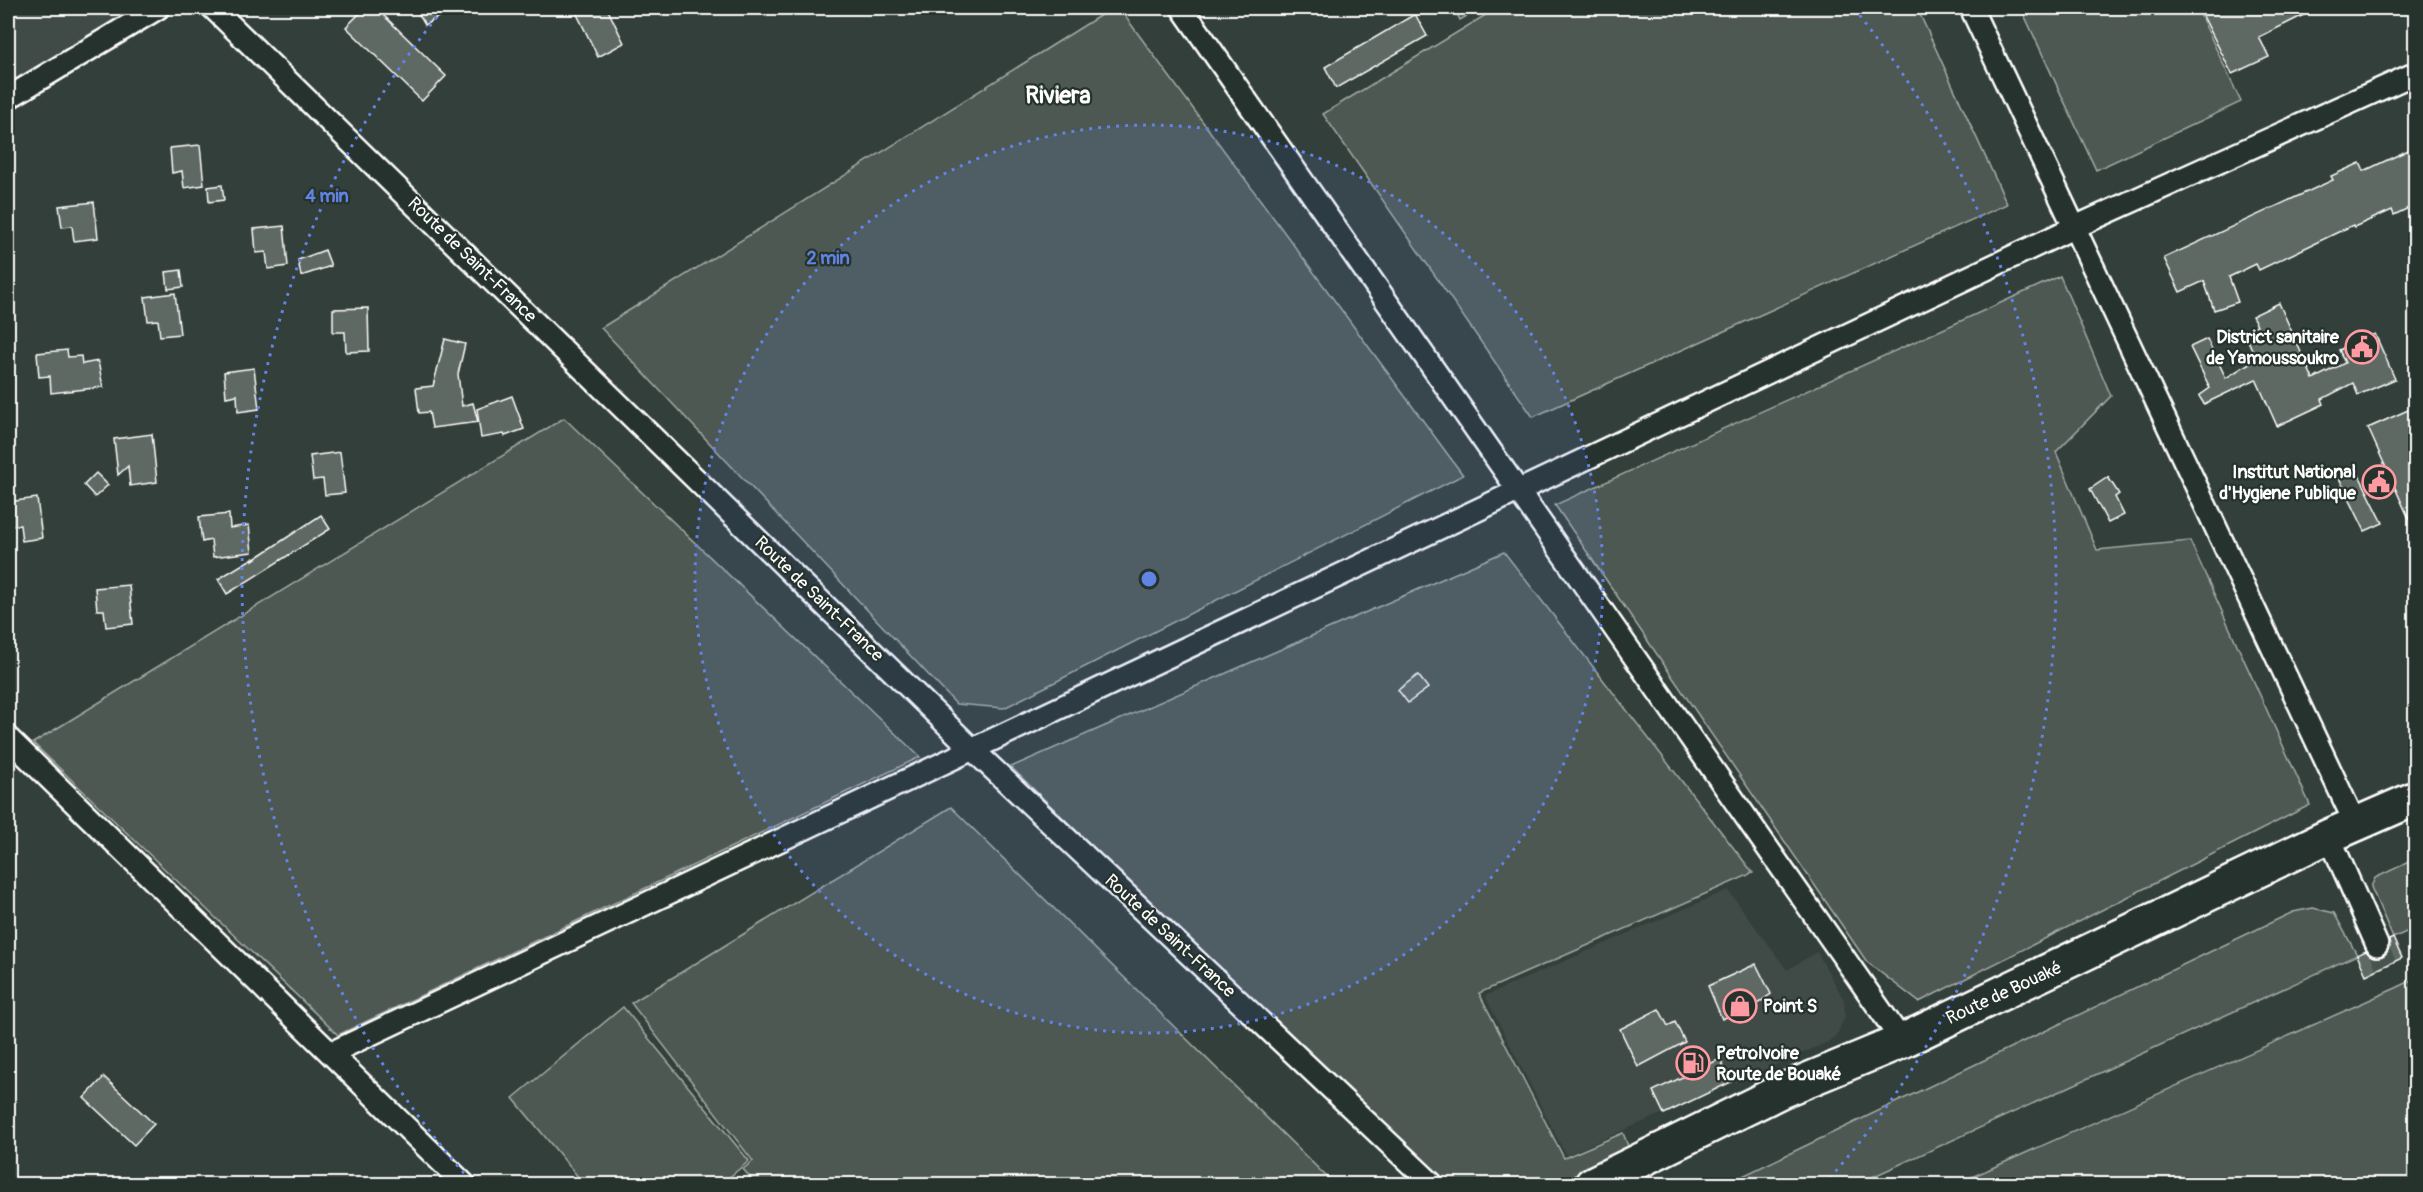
<svg xmlns="http://www.w3.org/2000/svg" width="2423" height="1192" viewBox="0 0 2423 1192" font-family="Pangolin,sans-serif">
  <style>
    .built { fill: #404c47 }
    .green { fill: #4d5853; stroke: #a6aca9; stroke-width: 1.5 }
    .building { fill: #5f6964; stroke: #fff; stroke-width: 1.5 }
    .lines { fill: none; stroke-linecap: round; stroke-linejoin: round }
    .minor-tunnel { stroke: #47524e; stroke-width: 21; stroke-dasharray: 21 10; stroke-linecap: butt }
    .minor-casing { stroke: #fff; stroke-width: 26 }
    .trunk-casing { stroke: #fff; stroke-width: 38 }
    .minor { stroke: #26332d; stroke-width: 21 }
    .trunk { stroke: #26332d; stroke-width: 33 }
    .ring { fill: none; stroke: #6183e4; stroke-width: 3; stroke-dasharray: 3 6 }
    .labels { text-anchor: middle; dominant-baseline: central; stroke-width: 4.5; stroke-linejoin: round; paint-order: stroke }
    .street-label { font-size: 18px; fill: #fff; stroke: #26332d }
    .poi-label { font-size: 18px; font-weight: bold; fill: #fff; stroke: #26332d; text-anchor: end }
    .district-label { font-size: 24px; font-weight: bold; fill: #fff; stroke: #26332d }
    .centre { fill: #6183e4; stroke: #26332d; stroke-width: 3 }
    .ring-label { font-size: 18px; text-anchor: middle; font-weight: bold; fill: #6183e4; stroke: #26332d; stroke-width: 4.5; stroke-linejoin: round; paint-order: stroke }
  </style>
  <rect width="100%" height="100%" fill="#333f3a"/>
  <filter id="ink" filterUnits="userSpaceOnUse"><feTurbulence type="fractalNoise" baseFrequency=".0167" numOctaves="2"/><feDisplacementMap in="SourceGraphic" scale="12" xChannelSelector="R" yChannelSelector="G"/><feConvolveMatrix kernelMatrix="1 2 1 2 8 2 1 2 1" color-interpolation-filters="sRGB"/></filter>
  <g filter="url(#ink)">
    <g class="built">
      <polygon points="8,8 141,8 8,90"/>
      <polygon points="1728,890 1787,970 1817,952 1844,1000 1845,1016 1837,1034 1828,1042 1566,1155 1485,996"/>
    </g>
    <g class="green">
      <polygon points="1112,8 1119,8 1463,475 1004,708 956,704 601,328"/>
      <polygon points="1454,8 1481,8 1460,20"/>
      <polygon points="1497,8 1917,8 2007,204 1533,417 1323,114"/>
      <polygon points="2021,8 2197,8 2241,102 2096,170"/>
      <polygon points="2060,276 2111,396 2056,452 2097,550 2190,541 2310,805 1919,1002 1867,962 1555,505"/>
      <polygon points="564,418 920,757 338,1035 33,743"/>
      <polygon points="1504,552 1753,873 1479,993 1564,1158 1623,1133 1634,1161 1585,1184 1438,1184 1011,767"/>
      <polygon points="951,807 1334,1184 756,1184 743,1169 753,1161 631,1003"/>
      <polygon points="2415,859 2415,928 2393,938 2371,887 2375,878"/>
      <polygon points="2313,908 2334,913 2357,955 1857,1184 1726,1184 2293,912"/>
      <polygon points="2415,979 2415,1184 1956,1184 2396,988"/>
      <polygon points="623,1007 749,1161 721,1184 584,1184 513,1098"/>
    </g>
    <g class="building">
      <polygon points="365,8 376,8 446,76 422,101 346,27"/>
      <polygon points="415,8 453,8 425,25"/>
      <polygon points="574,8 607,8 624,43 598,57"/>
      <polygon points="2199,8 2318,8 2259,37 2269,57 2232,74"/>
      <polygon points="1415,14 1427,36 1336,88 1325,67"/>
      <polygon points="200,145 204,185 184,188 182,171 172,173 170,148"/>
      <polygon points="2415,147 2415,205 2394,215 2392,210 2354,227 2353,225 2259,270 2256,264 2229,277 2238,302 2214,310 2204,281 2180,292 2164,258 2333,180 2331,176 2360,163 2364,171"/>
      <polygon points="222,185 224,200 209,202 208,187"/>
      <polygon points="94,202 98,238 74,241 72,226 62,227 59,206"/>
      <polygon points="284,226 288,266 268,269 266,252 256,253 254,229"/>
      <polygon points="325,250 331,266 301,276 298,260"/>
      <polygon points="181,270 183,287 168,289 166,272"/>
      <polygon points="175,293 180,334 160,336 158,320 148,321 145,297"/>
      <polygon points="2279,303 2313,379 2345,363 2339,350 2375,334 2395,379 2358,395 2353,383 2322,399 2324,404 2277,426 2256,379 2204,404 2199,396 2210,388 2190,347 2207,339 2226,378 2256,359 2244,331 2257,325 2252,316"/>
      <polygon points="368,308 369,351 346,352 345,332 333,332 333,309"/>
      <polygon points="445,339 465,344 458,374 462,406 473,403 478,422 432,428 429,412 419,413 416,388 433,386"/>
      <polygon points="67,350 68,357 81,356 82,364 98,361 103,387 51,393 50,376 39,377 37,353"/>
      <polygon points="254,368 259,409 238,412 237,395 226,397 224,372"/>
      <polygon points="512,396 524,429 505,436 504,434 481,438 477,409"/>
      <polygon points="2408,410 2415,427 2415,532 2368,428"/>
      <polygon points="152,434 157,482 130,486 128,466 118,475 114,439"/>
      <polygon points="340,452 345,493 325,495 323,479 313,480 310,456"/>
      <polygon points="2354,465 2383,523 2365,531 2337,474"/>
      <polygon points="96,473 108,485 95,497 84,485"/>
      <polygon points="2108,477 2119,494 2115,497 2124,515 2108,523 2090,489"/>
      <polygon points="37,498 42,538 22,541 20,525 10,526 8,502"/>
      <polygon points="229,514 230,528 249,525 252,552 213,557 211,540 202,542 199,517"/>
      <polygon points="321,515 330,529 227,594 218,579 253,558 253,560"/>
      <polygon points="129,585 133,624 106,627 104,610 97,610 95,588"/>
      <polygon points="1418,675 1428,688 1408,703 1398,690"/>
      <polygon points="2393,938 2402,958 2366,975 2357,955 2366,951 2375,958 2383,956 2390,947 2389,940"/>
      <polygon points="1756,964 1771,994 1757,1004 1722,1019 1708,986"/>
      <polygon points="1659,1009 1668,1026 1675,1022 1685,1042 1638,1067 1620,1029"/>
      <polygon points="1720,1059 1731,1082 1664,1114 1653,1091"/>
      <polygon points="104,1077 154,1124 134,1145 84,1098"/>
    </g>
    <g class="lines">
      <polyline class="minor-tunnel" points="2377,945 2386,965"/>
      <defs>
        <g id="minor">
          <polyline points="213,8 971,748 1432,1184"/>
          <polyline points="1182,8 1902,1041"/>
          <polyline points="1971,8 2356,825"/>
          <polyline points="8,98 158,8"/>
          <polyline points="8,738 464,1184"/>
          <polyline points="2329,836 2377,945"/>
          <polyline points="331,1053 2075,227 2416,73"/>
        </g>
        <polyline id="trunk" points="1592,1184 1781,1091 1902,1041 2329,836 2416,798"/>
      </defs>
      <use href="#minor" class="minor-casing"/>
      <use href="#trunk" class="trunk-casing"/>
      <use href="#minor" class="minor"/>
      <use href="#trunk" class="trunk"/>
    </g>
  </g>
  <circle cx="1149" cy="579" r="454" fill="#6183e4" fill-opacity=".12"/>
  <g class="ring">
    <circle cx="1149" cy="579" r="454"/>
    <path d="M470 1180A907 907 0 0 1 444 8M1854 8A907 907 0 0 1 1828 1180"/>
  </g>
  <defs>
    <symbol id="civic-ring" viewBox="-11 -11 22 22"><circle r="9.5" fill="#26332d" stroke="#ff9aa2" stroke-width="1.5"/><path d="M-.6-6.5H3V-4.5H.6V-3L4-1V1h2V6H-6V1h2V-1L-.6-3ZM-1.2 2.5V6h2.4V2.5Z" fill="#ff9aa2"/></symbol>
    <symbol id="shop-ring" viewBox="-11 -11 22 22"><circle r="9.5" fill="#26332d" stroke="#ff9aa2" stroke-width="1.5"/><path d="M-5-2.5h2.3a2.7 3.5 0 0 1 5.4 0H5L5.5 6h-11ZM-1.5-2.5h3a1.5 2.3 0 0 0-3 0Z" fill="#ff9aa2"/></symbol>
    <symbol id="fuel-ring" viewBox="-11 -11 22 22"><circle r="9.5" fill="#26332d" stroke="#ff9aa2" stroke-width="1.5"/><path d="M-5.5-6h7V0h2V4h1.3V-2.5L3-4.5l.8-.8L6-3V5H2.5V1h-1V6h-7ZM-4.2-4.7v3.2H.2V-4.7Z" fill="#ff9aa2"/></symbol>
  </defs>
  <g fill-rule="evenodd">
    <use href="#civic-ring" x="2343" y="328" width="38" height="38"/>
    <use href="#civic-ring" x="2360" y="463" width="38" height="38"/>
    <use href="#shop-ring" x="1721" y="987" width="38" height="38"/>
    <use href="#fuel-ring" x="1674" y="1044" width="38" height="38"/>
  </g>
  <g class="labels">
    <g class="street-label">
      <text transform="translate(472 260) rotate(44)">Route de Saint-France</text>
      <text transform="translate(819 599) rotate(44)">Route de Saint-France</text>
      <text transform="translate(1170 936) rotate(43)">Route de Saint-France</text>
      <text transform="translate(2004 993) rotate(-25)">Route de Bouaké</text>
    </g>
    <g class="poi-label">
      <text x="2339" y="337">District sanitaire<tspan x="2339" dy="21">de Yamoussoukro</tspan></text>
      <text x="2356" y="472">Institut National<tspan x="2356" dy="21">d'Hygiene Publique</tspan></text>
      <text x="1763" y="1006" text-anchor="start">Point S</text>
      <text x="1716" y="1053" text-anchor="start">PetroIvoire<tspan x="1716" dy="21">Route de Bouaké</tspan></text>
    </g>
    <g class="district-label">
      <text x="1058" y="95">Riviera</text>
    </g>
  </g>
  <circle cx="1149" cy="579" r="9" class="centre"/>
  <g class="ring-label">
    <text x="327" y="202">4 min</text>
    <text x="828" y="264">2 min</text>
  </g>
  <rect width="2423" height="1192" fill="none" stroke="#26332d" stroke-width="30"/>
  <rect x="15" y="15" width="2393" height="1162" fill="none" stroke="#fff" stroke-width="2" filter="url(#ink)"/>
</svg>
